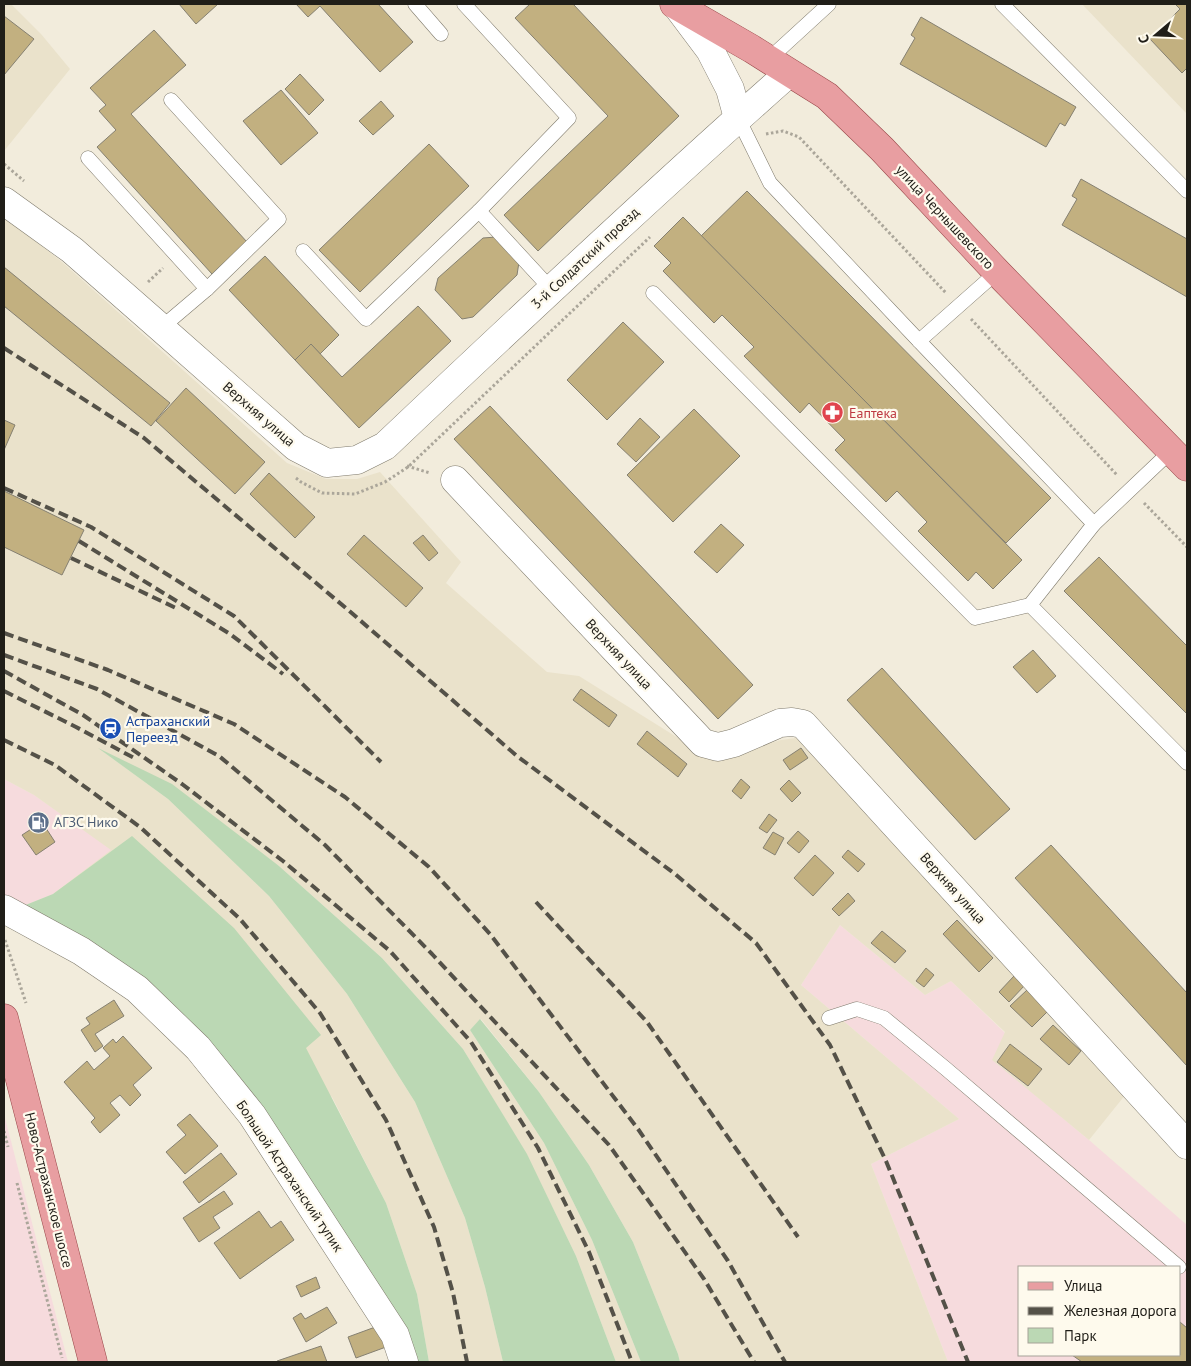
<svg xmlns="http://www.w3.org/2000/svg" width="1191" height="1366" viewBox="0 0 1191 1366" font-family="'PT Sans',sans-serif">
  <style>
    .commercial { fill: #f6dbdd; fill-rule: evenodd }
    .built { fill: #eae2cb }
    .green { fill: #bbd8b4 }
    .building { fill: #c2b080; stroke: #858071 }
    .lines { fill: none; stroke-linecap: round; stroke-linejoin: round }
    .service-casing { stroke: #7f7a6c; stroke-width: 15 }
    .minor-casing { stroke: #7f7a6c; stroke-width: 29 }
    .secondary-casing { stroke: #7f7a6c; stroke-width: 29 }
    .primary-casing { stroke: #984749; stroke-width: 29 }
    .path { stroke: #aba69a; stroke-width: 3; stroke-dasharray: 2.5 2.5; stroke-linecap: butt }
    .service { stroke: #fff; stroke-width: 14 }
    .minor { stroke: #fff; stroke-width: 28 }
    .secondary { stroke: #fff; stroke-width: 28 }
    .primary { stroke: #e89ea1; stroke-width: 28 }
    .rail { stroke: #545148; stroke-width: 4; stroke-dasharray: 10 5; stroke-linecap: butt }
    .labels { text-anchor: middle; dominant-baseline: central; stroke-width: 4.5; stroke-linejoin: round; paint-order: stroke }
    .street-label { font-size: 14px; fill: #201e18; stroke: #fefaed }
    .health-label { font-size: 14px; fill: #be3a42; stroke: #fefaed; text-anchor: start }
    .transit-label { font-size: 14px; fill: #164399; stroke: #fefaed; text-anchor: start }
    .service-label { font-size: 14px; fill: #4e5e75; stroke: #fefaed; text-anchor: start }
  </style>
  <rect width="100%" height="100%" fill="#f2ecdc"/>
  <g class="commercial">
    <polygon points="4,779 34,795 112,850 53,894 18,908 4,902"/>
    <path d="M 840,925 L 925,995 L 951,981 L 1005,1033 L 993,1060 L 1089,1140 L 1187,1225 L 1187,1362 L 948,1362 L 871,1164 L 959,1119 L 801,985 ZM 1020,1267 L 1180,1267 L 1180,1355 L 1020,1355 Z"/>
    <polygon points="4,1114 68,1362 4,1362"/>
  </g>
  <g class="built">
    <polygon points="4,4 11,4 41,34 70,69 4,151"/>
    <polygon points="1082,4 1187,4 1187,114"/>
    <polygon points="4,216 62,262 287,463 326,479 357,479 380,472 461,562 446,583 547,672 579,676 699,751 733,754 781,740 796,738 809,744 1126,1094 1089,1140 992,1060 1005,1032 951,981 925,995 840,925 801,985 959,1119 871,1164 948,1362 680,1362 678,1354 633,1242 589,1165 539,1092 481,1019 470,1030 544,1143 592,1240 641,1362 616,1362 576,1256 527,1155 463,1049 382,958 279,866 101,750 168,799 269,896 347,994 415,1102 465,1218 485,1287 503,1362 429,1362 417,1294 386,1203 332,1097 53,894 111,850 34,795 4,779"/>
  </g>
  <g class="green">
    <polygon points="98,748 172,784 279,866 382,958 463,1049 527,1154 576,1256 616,1362 503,1362 485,1287 465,1218 415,1102 347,994 269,896 168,799"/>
    <polygon points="132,836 234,928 321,1035 306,1048 386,1203 417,1294 429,1362 416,1362 260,1107 18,908 53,894"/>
    <polygon points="480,1019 539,1092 589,1165 633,1242 678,1354 680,1362 641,1362 592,1240 544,1143 470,1030"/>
  </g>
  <g class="building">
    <polygon points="179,4 218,4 196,24"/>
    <polygon points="296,4 378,4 413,42 380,72 320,6 308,17"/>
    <polygon points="530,4 573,4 679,116 538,251 504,215 608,116 515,18"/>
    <polygon points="1175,4 1187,4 1187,68 1182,73 1150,39 1180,9"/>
    <polygon points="4,16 34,39 4,75"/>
    <polygon points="921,17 1076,107 1065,126 1060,123 1046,147 900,64 915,38 911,35"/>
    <polygon points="154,30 186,65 131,114 247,242 212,274 97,147 116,130 99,111 106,105 90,88"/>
    <polygon points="300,74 324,100 309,115 285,89"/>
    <polygon points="281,90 318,133 281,165 243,121"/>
    <polygon points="381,101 394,116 373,135 359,121"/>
    <polygon points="429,144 469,186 360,292 319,250"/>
    <polygon points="1081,179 1187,239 1187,297 1062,225 1077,199 1072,196"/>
    <polygon points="747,191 1051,498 1006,543 701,236"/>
    <polygon points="683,217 1022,560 993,589 976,572 968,581 918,531 927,522 897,491 886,502 835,450 845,440 809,403 800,413 744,356 754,347 722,315 714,323 663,271 671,263 654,246"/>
    <polygon points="496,237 519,262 517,275 473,317 462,319 435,290 438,278 483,238"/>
    <polygon points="265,256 339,335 320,354 311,344 295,360 229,290"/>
    <polygon points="4,267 170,403 151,426 4,306"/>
    <polygon points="418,306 451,341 359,428 295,360 311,344 342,377"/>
    <polygon points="623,322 664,362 607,420 567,380"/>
    <polygon points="186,388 265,462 235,494 156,421"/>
    <polygon points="490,406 753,685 718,719 454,439"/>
    <polygon points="694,409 740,456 673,522 627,475"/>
    <polygon points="640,418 660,437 636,462 617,444"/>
    <polygon points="4,420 15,425 4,450"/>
    <polygon points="269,473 315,517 295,538 250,494"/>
    <polygon points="4,491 84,530 62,575 4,547"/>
    <polygon points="721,524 744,545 717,573 694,552"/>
    <polygon points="364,535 423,588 406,607 347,554"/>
    <polygon points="423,535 438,553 429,561 413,543"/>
    <polygon points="1099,557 1187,646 1187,714 1064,591"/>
    <polygon points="1033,650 1056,676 1037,693 1013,667"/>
    <polygon points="882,668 1010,809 975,840 847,700"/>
    <polygon points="581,689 617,715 609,727 573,700"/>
    <polygon points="647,731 687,764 678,777 637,744"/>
    <polygon points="801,748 808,758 790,770 783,760"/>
    <polygon points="741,779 750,787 741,799 732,791"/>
    <polygon points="789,780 801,793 792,802 780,789"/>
    <polygon points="769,814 777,820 767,833 759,828"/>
    <polygon points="42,822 55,842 36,855 22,835"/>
    <polygon points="798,831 809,841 799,853 787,843"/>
    <polygon points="773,832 784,838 775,855 763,848"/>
    <polygon points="1051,845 1187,993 1187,1066 1015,878"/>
    <polygon points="848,850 865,864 858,872 842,857"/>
    <polygon points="815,855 834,873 813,896 794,878"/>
    <polygon points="848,893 855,901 839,916 832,909"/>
    <polygon points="957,920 993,958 979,972 943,934"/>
    <polygon points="882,931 906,951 895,963 871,943"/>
    <polygon points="926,968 934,975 924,987 916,981"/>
    <polygon points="1014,976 1025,985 1009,1002 999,992"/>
    <polygon points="1027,990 1048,1011 1032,1027 1010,1006"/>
    <polygon points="114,1000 124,1016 95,1034 103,1046 95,1052 81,1030 90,1024 86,1018"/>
    <polygon points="1053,1025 1081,1051 1069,1065 1040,1039"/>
    <polygon points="123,1036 152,1068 133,1085 141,1095 130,1106 120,1095 110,1103 120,1115 100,1133 91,1122 95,1118 64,1082 87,1061 94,1070 110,1056 103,1048 113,1039 116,1043"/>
    <polygon points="1010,1044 1042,1069 1028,1086 997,1062"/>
    <polygon points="190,1114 218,1146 185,1174 166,1152 186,1135 177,1125"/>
    <polygon points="221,1153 237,1174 199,1203 183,1182"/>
    <polygon points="224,1191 233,1204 213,1217 220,1228 199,1242 183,1218"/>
    <polygon points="259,1211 271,1228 281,1221 294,1240 240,1279 214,1243"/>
    <polygon points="316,1277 320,1288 301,1297 296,1286"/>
    <polygon points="327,1307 337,1323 306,1342 293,1318 301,1313 305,1319"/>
    <polygon points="1180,1322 1187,1328 1187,1362 1082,1362 1072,1355 1180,1355"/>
    <polygon points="378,1326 386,1347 356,1358 348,1337"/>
    <polygon points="321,1346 327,1362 277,1362 277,1361"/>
  </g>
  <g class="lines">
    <defs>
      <g id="service">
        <polyline points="415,4 441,34"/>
        <polyline points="464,4 569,118 479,211"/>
        <polyline points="1002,4 1187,191"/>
        <polyline points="769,59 829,4"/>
        <polyline points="171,100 279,219 207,289"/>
        <polyline points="738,118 770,183 919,341 1094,524"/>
        <polyline points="88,158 207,289 161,328"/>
        <polyline points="303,251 366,319 479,211 551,289"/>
        <polyline points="653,293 975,618 1030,605 1094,524 1171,451"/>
        <polyline points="919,341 997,272"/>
        <polyline points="1030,605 1187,763"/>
        <polyline points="829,1018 857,1009 884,1018 945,1068 1179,1267"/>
      </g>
      <g id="minor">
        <polyline points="677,6 710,50 730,89 738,118"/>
        <polyline points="455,480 703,743 718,747 734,743 780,723 792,722 803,724 1187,1145"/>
        <polyline points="4,909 81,951 137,989 198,1048 252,1115 395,1335 404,1362"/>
      </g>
      <path id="secondary" d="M 4,201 L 72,250 L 161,328 L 296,447 L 327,463 L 357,460 L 385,446 C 518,320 652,194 789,73"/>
      <g id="primary">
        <polyline points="674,4 752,49 827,96 882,149 997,272 1187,467"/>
        <polyline points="4,1018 93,1362"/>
      </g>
    </defs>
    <use href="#service" class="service-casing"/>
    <use href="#minor" class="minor-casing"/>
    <use href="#secondary" class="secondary-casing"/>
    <use href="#primary" class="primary-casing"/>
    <g class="path">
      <polyline points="766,134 783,131 799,137 946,293"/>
      <polyline points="4,164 24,181"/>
      <polyline points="148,282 163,268"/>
      <polyline points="971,319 1117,475"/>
      <polyline points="407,466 430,473"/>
      <polyline points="296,478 301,482 322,493 355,494 385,482 408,467 650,237"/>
      <polyline points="1144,503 1187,547"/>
      <polyline points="5,940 26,1003"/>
      <polyline points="4,1131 8,1147"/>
      <polyline points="17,1183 62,1358"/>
    </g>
    <use href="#service" class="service"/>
    <use href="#minor" class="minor"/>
    <use href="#secondary" class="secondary"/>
    <use href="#primary" class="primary"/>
    <g class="rail">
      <polyline points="4,348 144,438 347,609 517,756 675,874 756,943 830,1045 886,1161 968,1362"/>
      <polyline points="4,488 91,527 234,616 381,762"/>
      <polyline points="79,541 230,634 283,674"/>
      <polyline points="71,558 178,609"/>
      <polyline points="4,633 108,670 234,724 345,797 429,867 490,934 638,1129 728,1261 785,1362"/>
      <polyline points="4,655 97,689 219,756 325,845 432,954 609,1145 704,1279 754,1362"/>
      <polyline points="4,671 83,715 182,784 283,861 390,951 471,1042 538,1148 589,1252 632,1362"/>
      <polyline points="4,691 76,727 136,759"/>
      <polyline points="4,740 55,765 140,827 240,919 320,1013 386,1120 434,1227 453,1293 467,1362"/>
      <polyline points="536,902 647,1022 798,1237"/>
    </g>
  </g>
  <defs>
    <symbol id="pharmacy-disc" viewBox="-11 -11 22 22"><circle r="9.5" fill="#e0444e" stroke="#fefaed"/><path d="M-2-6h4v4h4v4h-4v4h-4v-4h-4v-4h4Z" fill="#fff"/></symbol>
    <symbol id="station-disc" viewBox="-11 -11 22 22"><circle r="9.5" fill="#1a4fb4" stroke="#fefaed"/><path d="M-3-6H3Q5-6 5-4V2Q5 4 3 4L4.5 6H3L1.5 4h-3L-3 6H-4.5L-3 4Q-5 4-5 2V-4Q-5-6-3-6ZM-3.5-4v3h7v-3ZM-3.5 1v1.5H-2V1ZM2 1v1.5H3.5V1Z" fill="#fff"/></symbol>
    <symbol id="fuel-disc" viewBox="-11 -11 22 22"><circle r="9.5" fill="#5c6f8a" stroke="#fefaed"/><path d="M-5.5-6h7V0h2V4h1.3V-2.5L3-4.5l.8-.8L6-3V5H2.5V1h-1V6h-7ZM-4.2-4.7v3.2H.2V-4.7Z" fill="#fff"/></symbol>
  </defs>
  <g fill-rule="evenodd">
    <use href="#pharmacy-disc" x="820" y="400" width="25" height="25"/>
    <use href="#station-disc" x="98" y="716" width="25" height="25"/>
    <use href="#fuel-disc" x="26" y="810" width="25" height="25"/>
  </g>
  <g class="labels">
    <g class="street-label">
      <text transform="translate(945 217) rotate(47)">улица Чернышевского</text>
      <text transform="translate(585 258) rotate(-43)">3-й Солдатский проезд</text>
      <text transform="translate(259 414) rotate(41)">Верхняя улица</text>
      <text transform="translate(619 654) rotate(47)">Верхняя улица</text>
      <text transform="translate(953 888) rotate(48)">Верхняя улица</text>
      <text transform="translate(290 1176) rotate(56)">Большой Астраханский тупик</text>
      <text transform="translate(49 1190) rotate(76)">Ново-Астраханское шоссе</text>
    </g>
    <g class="health-label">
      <text x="849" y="413">Еаптека</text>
    </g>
    <g class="transit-label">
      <text x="126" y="721">Астраханский<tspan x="126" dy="16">Переезд</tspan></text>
    </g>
    <g class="service-label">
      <text x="54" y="822">АГЗС Нико</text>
    </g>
  </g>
  <rect width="1191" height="1366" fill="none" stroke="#201e18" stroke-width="10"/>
  <rect x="1018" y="1266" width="162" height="90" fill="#fefaed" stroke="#a5a298"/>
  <rect x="1028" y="1282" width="25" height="8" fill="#e89ea1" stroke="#a5a298"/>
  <text x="1064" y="1291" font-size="15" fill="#201e18">Улица</text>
  <rect x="1028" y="1307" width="25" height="8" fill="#545148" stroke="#a5a298"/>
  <text x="1064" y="1316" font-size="15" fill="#201e18">Железная дорога</text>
  <rect x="1028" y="1328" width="25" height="15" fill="#bbd8b4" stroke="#a5a298"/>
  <text x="1064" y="1341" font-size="15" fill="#201e18">Парк</text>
  <g transform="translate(1156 35) rotate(251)" stroke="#fefaed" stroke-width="4" paint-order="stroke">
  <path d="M0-4L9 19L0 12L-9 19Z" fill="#201e18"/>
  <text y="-8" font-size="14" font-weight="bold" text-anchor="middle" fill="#201e18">С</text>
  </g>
</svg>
